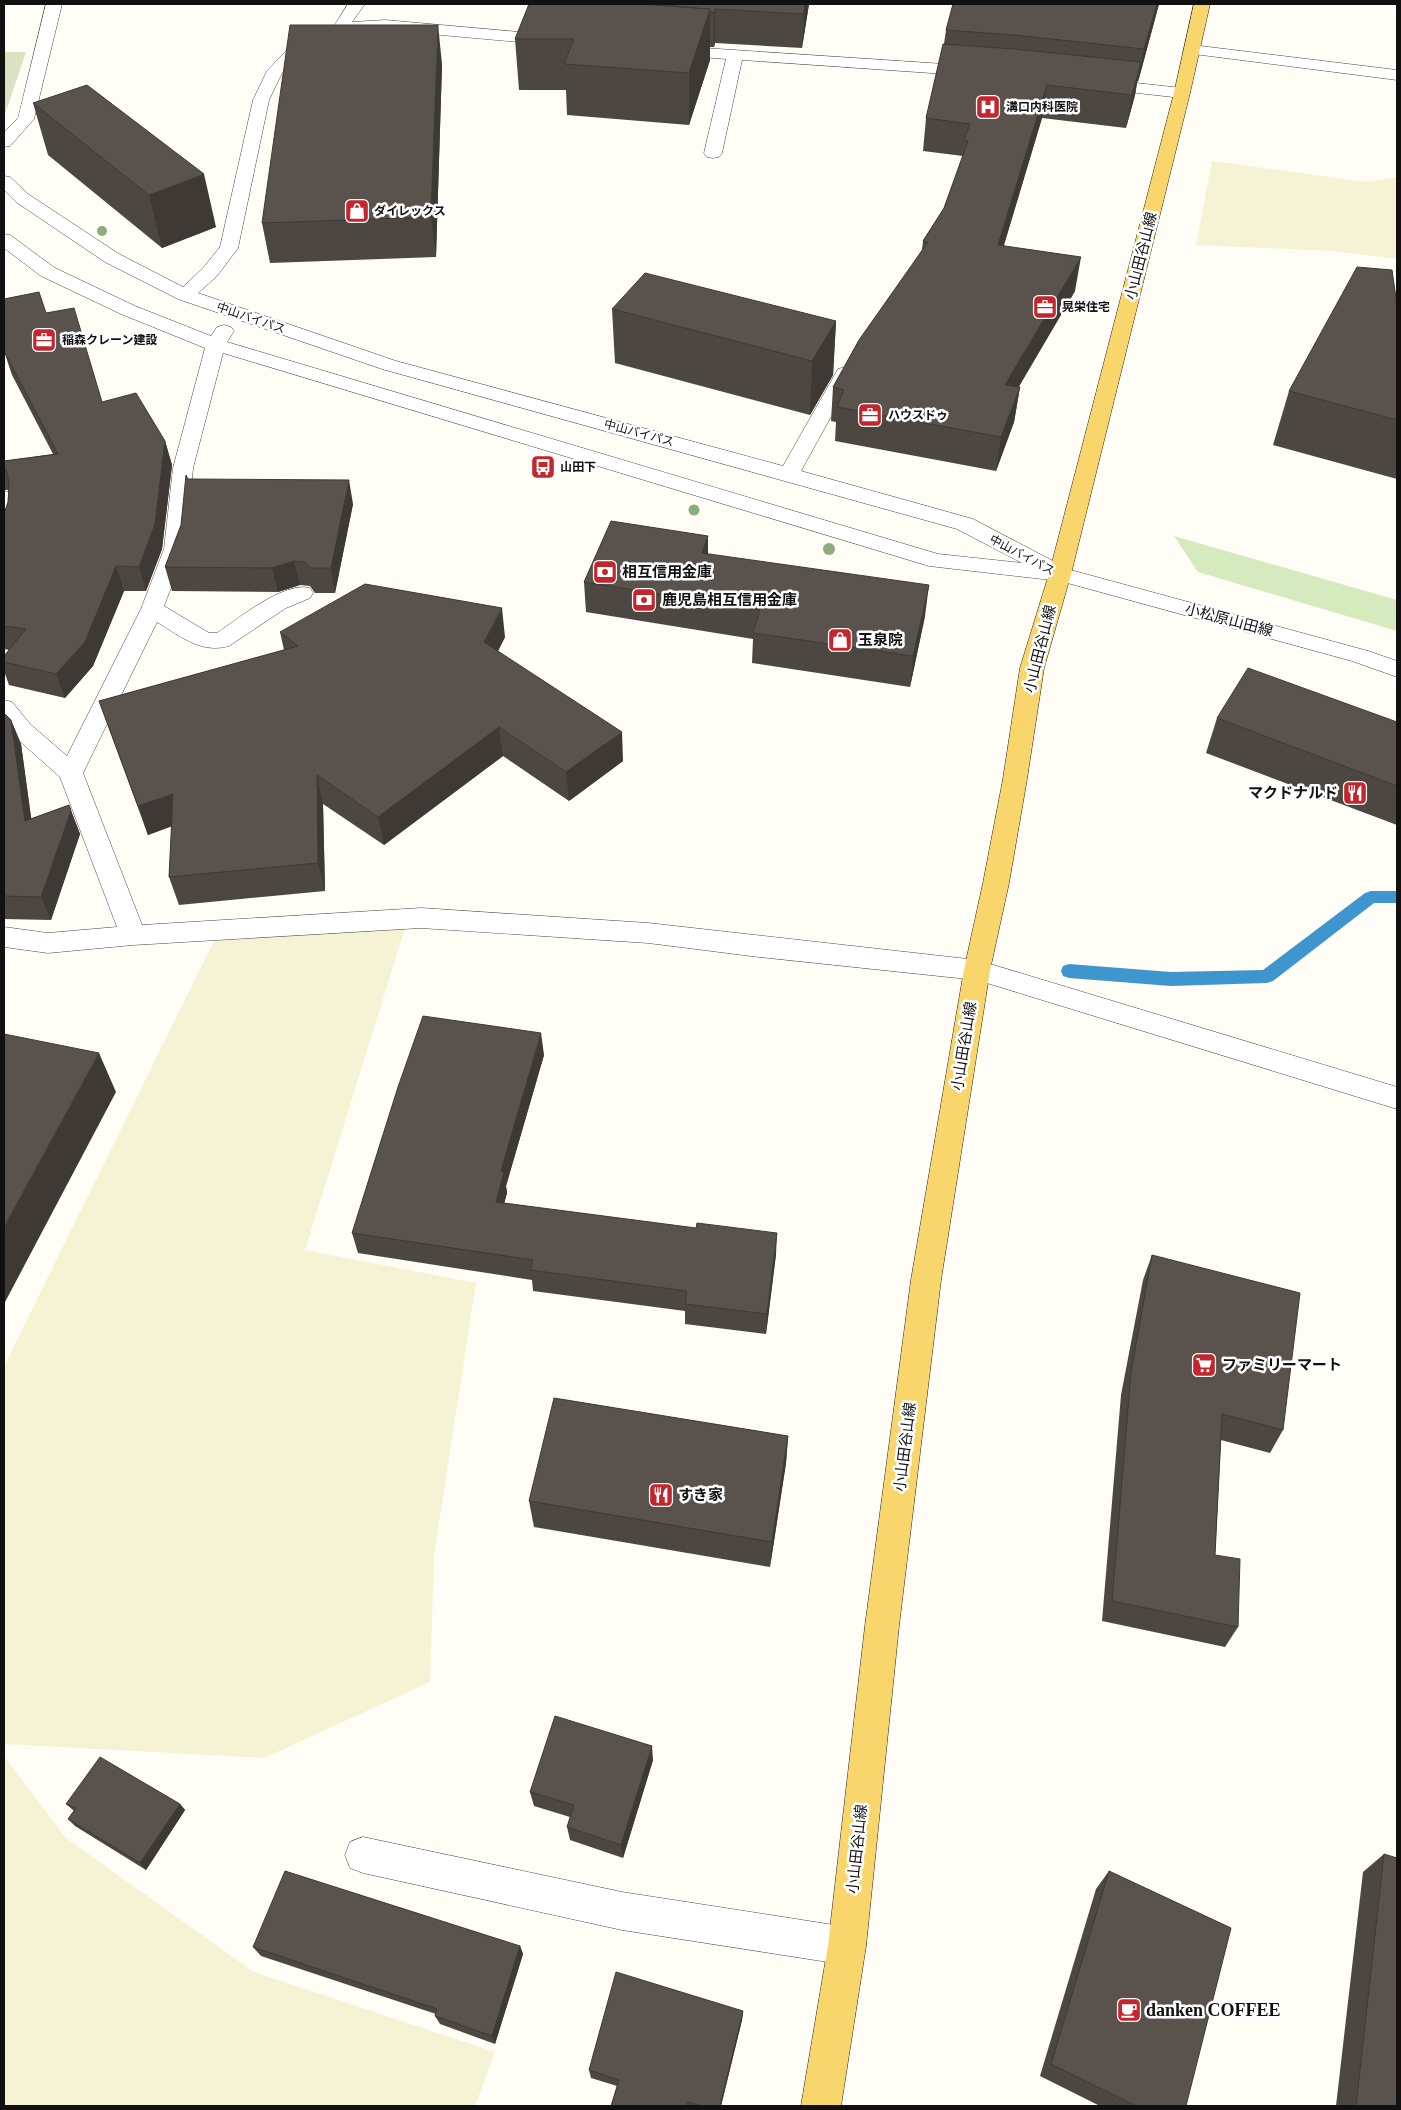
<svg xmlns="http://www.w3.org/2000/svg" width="1401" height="2110" viewBox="0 0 1401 2110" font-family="'Times New Roman','Noto Sans JP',serif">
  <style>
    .farmland { fill: #f6f3d4 }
    .green { fill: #d5ebbd }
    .cemetery { fill: #d9e3c4 }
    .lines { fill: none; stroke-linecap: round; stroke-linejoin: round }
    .stream { fill: #3f96cf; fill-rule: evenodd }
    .minor-casing { stroke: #444; stroke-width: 1 }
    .major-casing { stroke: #222; stroke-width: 1 }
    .minor { fill: #fff; fill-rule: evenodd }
    .major { fill: #f9d66b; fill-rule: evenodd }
    .tree { fill: #8dad7f }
    .wall { fill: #4d4742 }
    .shaded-wall { fill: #3f3936 }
    .building { fill: #5a524d; stroke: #3f3936 }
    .labels { text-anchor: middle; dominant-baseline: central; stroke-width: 5; stroke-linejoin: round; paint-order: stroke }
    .far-poi-label { font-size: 12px; font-weight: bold; fill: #111; stroke: #fff; text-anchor: start }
    .far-street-label { font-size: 12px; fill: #111; stroke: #fff }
    .street-label { font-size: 15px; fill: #111; stroke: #fff }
    .poi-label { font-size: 15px; font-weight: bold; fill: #111; stroke: #fff; text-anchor: start }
    .near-poi-label { font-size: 18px; font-weight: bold; fill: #111; stroke: #fff; text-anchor: start }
  </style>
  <rect width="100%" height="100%" fill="#fffdf5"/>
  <g class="farmland">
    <polygon points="1212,161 1367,182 1397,177 1397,259 1333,251 1196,245"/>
    <polygon points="406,925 305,1250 476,1283 434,1556 430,1682 264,1758 4,1744 4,1366 214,941"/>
    <polygon points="4,1756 66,1838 254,1972 495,2052 475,2106 4,2106"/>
  </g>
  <polygon class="green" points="1174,536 1397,600 1397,631 1198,572"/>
  <polygon class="cemetery" points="4,52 26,52 5,114 4,112"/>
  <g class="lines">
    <polygon class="stream" points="1371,891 1397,891 1397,903 1374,903 1273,981 1267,983 1171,986 1069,978 1063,976 1061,971 1063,966 1069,964 1171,972 1263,970 1365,893"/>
    <defs>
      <g id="minor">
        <polygon points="46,4 62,4 34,119 10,146 4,147 4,132 18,118"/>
        <path d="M 348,4 L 365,4 L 352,22 L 385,20 L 553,35 L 559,37 L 561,40 L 559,43 L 553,45 L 385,30 L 354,31 L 328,40 L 297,58 L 282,73 L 269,100 L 238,248 L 217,276 L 198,293 L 396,361 L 783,466 L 838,369 L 845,367 L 852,369 L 855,373 L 801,471 L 973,519 L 1053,561 L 1056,566 L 1368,651 L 1397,661 L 1397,677 L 1352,661 L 1060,581 L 929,566 L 223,353 L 193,468 L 186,549 L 164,606 L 209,633 L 217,633 C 238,619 284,581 310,588 L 313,593 L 310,598 L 286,608 L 229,646 C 201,654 180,636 157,622 L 83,773 L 142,925 L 421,908 L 648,923 L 977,960 L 1397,1087 L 1397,1109 L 977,980 L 759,957 L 648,943 L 421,928 L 133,945 L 48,953 L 4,947 L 4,927 L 48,933 L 117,927 L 60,777 L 14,736 L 4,724 L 4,700 L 12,702 L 30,724 L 67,756 L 141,609 L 164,549 L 173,468 L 205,348 L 121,314 L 41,276 L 4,248 L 4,234 L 10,235 L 55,268 L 135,306 L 211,336 L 217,327 L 224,325 L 231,327 L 234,331 L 227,342 L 938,554 L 1022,563 L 957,529 L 382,369 L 178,299 L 105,262 L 16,202 L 4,190 L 4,176 L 10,177 L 28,194 L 119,254 L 183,287 L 203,268 L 220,247 L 253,100 L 267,71 L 285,52 L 334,26 Z"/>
        <polygon points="1192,45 1397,70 1397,80 1186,53 1184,50 1186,47"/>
        <polygon points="673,46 975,66 981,68 983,71 981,74 975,76 742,60 722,153 719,157 713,158 707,157 704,153 726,59 667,54 665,51 667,48"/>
        <polygon points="1099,79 1182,88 1188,89 1190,93 1188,97 1182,98 1093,88 1091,84 1093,80"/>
        <path d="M 4,491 L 12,493 C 17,502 17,526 12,535 L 4,537 Z"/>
        <polygon points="363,1837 622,1892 847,1927 860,1933 866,1946 860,1959 847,1965 622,1930 363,1873 350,1868 345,1855 350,1842"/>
      </g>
      <polygon id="major" points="1194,4 1210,4 1190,93 1071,574 1044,668 1027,779 1009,883 990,970 941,1280 899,1626 866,1946 841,2106 801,2106 828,1946 865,1626 911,1280 964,970 983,883 1003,779 1020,668 1049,574 1174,93"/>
    </defs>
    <use href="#minor" class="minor-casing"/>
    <use href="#major" class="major-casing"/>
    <use href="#minor" class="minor"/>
    <use href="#major" class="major"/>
  </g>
  <g class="tree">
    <circle cx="102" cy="231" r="5"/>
    <circle cx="694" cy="510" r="5.5"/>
    <circle cx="829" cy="549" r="6"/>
  </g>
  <g class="wall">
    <polygon points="529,4 809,4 802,48 715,43 714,47 710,47 710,60 689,125 567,115 566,90 519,90 515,39"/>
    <polygon points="1159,4 1138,82 1137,81 1135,95 1126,128 1042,118 1004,245 1075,291 1018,387 1020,387 1014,422 996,471 835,441 836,422 831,421 833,387 922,250 923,241 944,208 963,156 923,151 926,118 944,44 946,30"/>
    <polygon points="442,64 436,257 270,263 262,223"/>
    <polygon points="33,103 216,227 162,248 48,155"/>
    <polygon points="1397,305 1397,479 1273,445 1289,391"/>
    <polygon points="612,309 836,321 833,375 810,415 615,363"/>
    <polygon points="46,313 102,402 165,441 172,465 162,549 146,591 124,591 93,666 65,698 9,685 4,671 4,656 9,650 4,649 4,512 5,511 8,502 8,490 4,490 4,461 53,454 12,375 4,351"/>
    <polygon points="188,479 353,504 335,593 315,593 310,586 300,585 278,592 172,591 165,567 181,525"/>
    <polygon points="708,536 708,554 925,616 910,687 752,663 753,639 586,612 584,582"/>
    <polygon points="280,632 505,637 498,651 623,761 569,801 503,756 384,845 323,804 325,891 179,905 169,877 172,826 148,835 99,701 284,650"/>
    <polygon points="4,713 11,720 21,744 31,819 69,805 80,834 51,920 4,919"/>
    <polygon points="1217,718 1397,722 1397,825 1206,753"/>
    <polygon points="544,1055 506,1186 507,1193 504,1203 776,1254 766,1334 685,1324 685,1311 533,1291 532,1280 358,1253 352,1233"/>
    <polygon points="1152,1255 1283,1430 1270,1453 1221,1440 1215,1555 1238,1627 1225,1647 1102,1621 1121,1395 1143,1280"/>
    <polygon points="788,1436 786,1463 770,1567 534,1527 529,1501"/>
    <polygon points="653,1760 623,1858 570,1840 567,1827 570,1817 534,1806 530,1792"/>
    <polygon points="66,1804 180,1804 185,1810 146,1870 75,1826 68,1819 74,1811"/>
    <polygon points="1384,1854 1397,2106 1336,2106 1363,1872"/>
    <polygon points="1109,1871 1186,2106 1100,2106 1040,2076 1096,1889"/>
    <polygon points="520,1946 523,1954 495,2044 440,2024 435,2016 436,2014 261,1956 253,1947"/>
    <polygon points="743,2011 742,2020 721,2106 611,2106 617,2086 591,2078 589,2070"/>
  </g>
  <g class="shaded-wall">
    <polygon points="805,4 809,4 802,48 804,14"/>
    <polygon points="1157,4 1159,4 1138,82 1144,49"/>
    <polygon points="710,9 710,60 689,125 689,73"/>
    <polygon points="715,9 715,43 714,47 714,13"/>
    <polygon points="438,25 442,64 436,257 431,217"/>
    <polygon points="1141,62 1135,95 1126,128 1132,95"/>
    <polygon points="1047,85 1042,118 994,278 998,245"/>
    <polygon points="204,174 216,227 162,248 149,195"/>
    <polygon points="1081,257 1075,291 1000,419 1005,385"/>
    <polygon points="836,321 833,375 810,415 812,361"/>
    <polygon points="1020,387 1014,422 996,471 1001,437"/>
    <polygon points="165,441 172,465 162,549 146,591 139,567"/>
    <polygon points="349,480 353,504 335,593 331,568"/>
    <polygon points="708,536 708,566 702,553"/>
    <polygon points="294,561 300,585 278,592 272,568"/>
    <polygon points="116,566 124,591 93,666 65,698 56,674"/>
    <polygon points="929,585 925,616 910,687 913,656"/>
    <polygon points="502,608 505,637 488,671 484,642"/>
    <polygon points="11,720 21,744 35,845 25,821"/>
    <polygon points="499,727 503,756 384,845 378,817"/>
    <polygon points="622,732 623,761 569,801 566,772"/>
    <polygon points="317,775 323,804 325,891 318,863"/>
    <polygon points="173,794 183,822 148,835 138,806"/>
    <polygon points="71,811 80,834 51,920 41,897"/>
    <polygon points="541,1033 544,1055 506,1186 507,1193 499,1223 496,1202 501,1171"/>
    <polygon points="99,1053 116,1092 4,1304 4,1227"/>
    <polygon points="777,1233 776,1254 766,1334 767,1314"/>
    <polygon points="788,1436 786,1463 770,1567 772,1542"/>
    <polygon points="652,1746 653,1760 623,1858 621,1845"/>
    <polygon points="180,1804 185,1810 146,1870 140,1863"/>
    <polygon points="520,1946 523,1954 495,2044 492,2036"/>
    <polygon points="743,2011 742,2020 721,2106 720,2106"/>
  </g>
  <g class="building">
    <polygon points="529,4 641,4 710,9 689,73 564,64 574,39 515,39"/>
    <polygon points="649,4 805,4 804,14 715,9 714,13 710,12 710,9"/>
    <polygon points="953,4 1157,4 1144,49 1014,35 946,30"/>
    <polygon points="290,25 438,25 431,217 262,223"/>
    <polygon points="943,44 1014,49 1141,62 1132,95 1047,85 998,245 1081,257 1005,385 1020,387 1001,437 837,407 844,390 833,387 859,340 928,242 923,241 944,208 968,141 964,140 970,124 926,118"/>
    <polygon points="87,85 204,174 149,195 33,103"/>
    <polygon points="1357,267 1392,270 1397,305 1397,420 1289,391"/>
    <polygon points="645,273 836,321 812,361 612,309"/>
    <polygon points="39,292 46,313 74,308 102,402 136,393 165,441 155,524 139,567 116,566 85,642 56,674 4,662 4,656 26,629 4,626 4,512 5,511 8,502 9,484 7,472 4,467 4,461 58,454 4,351 4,299"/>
    <polygon points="186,475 188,479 349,480 331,568 310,568 305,562 294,561 272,568 165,567 181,525"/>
    <polygon points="611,521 708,536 702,553 929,585 913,656 753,633 760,610 584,582"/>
    <polygon points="365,584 502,608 484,642 622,732 566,772 499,727 378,817 317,775 318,863 169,877 173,794 138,806 99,701 298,646 280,632"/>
    <polygon points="1248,668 1397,722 1397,786 1217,718"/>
    <polygon points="4,713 11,720 25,821 69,805 71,811 41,897 4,896"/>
    <polygon points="423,1016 541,1033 501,1171 504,1172 496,1202 696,1228 697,1223 777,1233 767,1314 685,1304 687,1291 530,1270 533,1260 352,1233 398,1087"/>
    <polygon points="4,1034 99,1053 4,1227"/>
    <polygon points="1152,1255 1300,1293 1283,1430 1222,1414 1215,1555 1240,1559 1238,1627 1112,1601 1131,1372"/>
    <polygon points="554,1398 788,1436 772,1542 529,1501"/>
    <polygon points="555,1716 652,1746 621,1845 567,1827 574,1805 530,1792"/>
    <polygon points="100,1757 180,1804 140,1863 68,1819 76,1808 66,1804"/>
    <polygon points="1384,1854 1397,1858 1397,2106 1356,2106"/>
    <polygon points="285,1871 520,1946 492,2036 435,2016 437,2009 253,1947"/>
    <polygon points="1109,1871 1231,1928 1186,2106 1136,2106 1051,2064"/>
    <polygon points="616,1972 743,2011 720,2106 702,2106 688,2102 687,2106 611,2106 619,2080 589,2070"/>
  </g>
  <defs>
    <symbol id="hospital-square" viewBox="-11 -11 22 22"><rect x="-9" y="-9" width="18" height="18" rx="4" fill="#c4262e" stroke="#fff"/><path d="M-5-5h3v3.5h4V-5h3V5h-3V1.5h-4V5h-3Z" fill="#fff"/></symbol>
    <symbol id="shop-square" viewBox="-11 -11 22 22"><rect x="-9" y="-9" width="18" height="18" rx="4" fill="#c4262e" stroke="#fff"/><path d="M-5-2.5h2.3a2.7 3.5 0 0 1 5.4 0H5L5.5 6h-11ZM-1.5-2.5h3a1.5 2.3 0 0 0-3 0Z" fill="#fff"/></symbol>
    <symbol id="office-square" viewBox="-11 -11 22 22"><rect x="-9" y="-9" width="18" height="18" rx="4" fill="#c4262e" stroke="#fff"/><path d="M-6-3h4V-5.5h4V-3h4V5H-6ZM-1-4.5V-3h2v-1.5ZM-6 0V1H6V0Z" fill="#fff"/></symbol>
    <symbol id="bus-square" viewBox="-11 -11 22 22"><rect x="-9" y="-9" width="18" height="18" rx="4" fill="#c4262e" stroke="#fff"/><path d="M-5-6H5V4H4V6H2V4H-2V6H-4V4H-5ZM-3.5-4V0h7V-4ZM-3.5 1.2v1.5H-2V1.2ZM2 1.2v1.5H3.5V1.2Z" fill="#fff"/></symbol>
    <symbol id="bank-square" viewBox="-11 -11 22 22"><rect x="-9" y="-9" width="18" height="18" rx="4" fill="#c4262e" stroke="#fff"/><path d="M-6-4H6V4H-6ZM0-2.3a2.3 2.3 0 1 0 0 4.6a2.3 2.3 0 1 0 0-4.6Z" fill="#fff"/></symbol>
    <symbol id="restaurant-square" viewBox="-11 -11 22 22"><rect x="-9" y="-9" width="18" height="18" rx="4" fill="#c4262e" stroke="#fff"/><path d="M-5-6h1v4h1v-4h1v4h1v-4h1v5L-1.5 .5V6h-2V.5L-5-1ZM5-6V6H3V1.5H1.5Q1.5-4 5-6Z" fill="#fff"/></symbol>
    <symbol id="supermarket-square" viewBox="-11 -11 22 22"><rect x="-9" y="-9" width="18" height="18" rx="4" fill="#c4262e" stroke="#fff"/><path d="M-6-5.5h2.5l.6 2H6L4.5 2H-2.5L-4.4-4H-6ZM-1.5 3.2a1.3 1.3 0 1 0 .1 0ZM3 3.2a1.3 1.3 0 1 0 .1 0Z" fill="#fff"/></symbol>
    <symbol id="cafe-square" viewBox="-11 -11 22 22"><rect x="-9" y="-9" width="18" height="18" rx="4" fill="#c4262e" stroke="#fff"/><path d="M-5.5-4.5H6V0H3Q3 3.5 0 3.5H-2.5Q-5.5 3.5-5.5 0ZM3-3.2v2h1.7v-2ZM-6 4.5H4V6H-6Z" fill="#fff"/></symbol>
  </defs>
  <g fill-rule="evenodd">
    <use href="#hospital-square" x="974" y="93" width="28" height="28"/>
    <use href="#shop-square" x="343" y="197" width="28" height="28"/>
    <use href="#office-square" x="1031" y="293" width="28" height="28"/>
    <use href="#office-square" x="30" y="326" width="28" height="28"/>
    <use href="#office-square" x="856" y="401" width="28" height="28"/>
    <use href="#bus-square" x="529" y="453" width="28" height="28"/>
    <use href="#bank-square" x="591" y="558" width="28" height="28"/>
    <use href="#bank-square" x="630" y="586" width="28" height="28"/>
    <use href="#shop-square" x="826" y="626" width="28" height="28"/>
    <use href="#restaurant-square" x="1341" y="779" width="28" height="28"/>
    <use href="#supermarket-square" x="1190" y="1351" width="28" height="28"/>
    <use href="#restaurant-square" x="647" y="1481" width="28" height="28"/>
    <use href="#cafe-square" x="1115" y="1996" width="28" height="28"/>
  </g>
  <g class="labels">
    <g class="far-poi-label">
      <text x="1006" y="107">溝口内科医院</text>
      <text x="374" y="211">ダイレックス</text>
      <text x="1062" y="307">晃栄住宅</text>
      <text x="62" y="340">稲森クレーン建設</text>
      <text x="888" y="415">ハウスドゥ</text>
      <text x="560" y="467">山田下</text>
    </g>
    <g class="far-street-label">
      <text transform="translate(251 318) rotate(19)">中山バイパス</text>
      <text transform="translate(639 433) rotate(15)">中山バイパス</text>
      <text transform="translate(1022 555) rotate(28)">中山バイパス</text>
    </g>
    <g class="street-label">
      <text transform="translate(1141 256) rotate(-76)">小山田谷山線</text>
      <text transform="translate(1229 620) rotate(15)">小松原山田線</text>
      <text transform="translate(1040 649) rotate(-76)">小山田谷山線</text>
      <text transform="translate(964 1046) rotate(-81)">小山田谷山線</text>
      <text transform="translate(905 1447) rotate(-83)">小山田谷山線</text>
      <text transform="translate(857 1849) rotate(-84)">小山田谷山線</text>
    </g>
    <g class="poi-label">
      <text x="622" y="572">相互信用金庫</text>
      <text x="662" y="600">鹿児島相互信用金庫</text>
      <text x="858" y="640">玉泉院</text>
      <text x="1338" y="793" text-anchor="end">マクドナルド</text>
      <text x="1222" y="1365">ファミリーマート</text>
      <text x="678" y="1495">すき家</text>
    </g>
    <g class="near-poi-label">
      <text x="1146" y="2010">danken COFFEE</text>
    </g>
  </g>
  <rect width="1401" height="2110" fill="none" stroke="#111111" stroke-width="10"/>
</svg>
